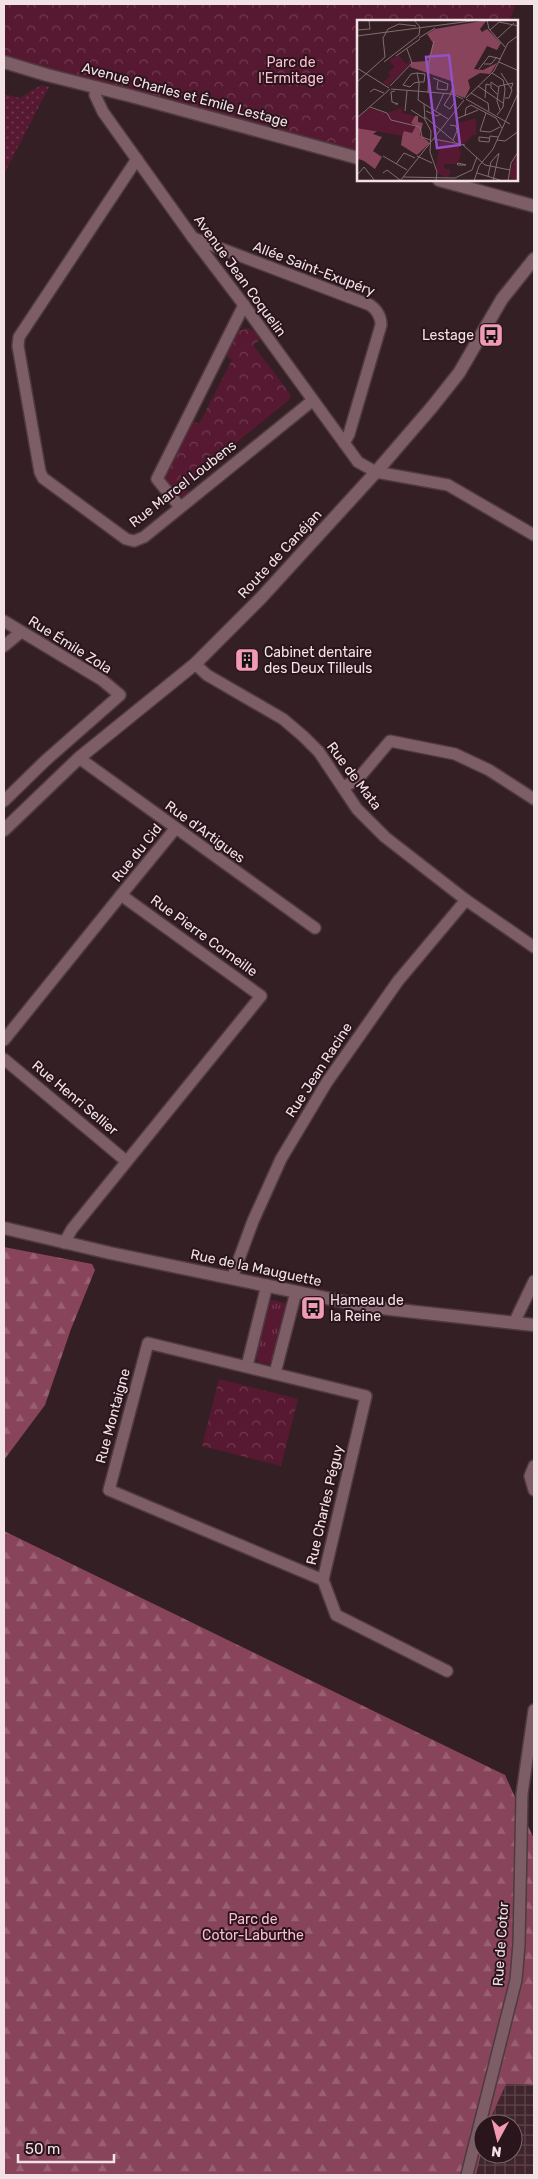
<svg xmlns="http://www.w3.org/2000/svg" width="538" height="2179" viewBox="0 0 538 2179" font-family="Rubik,sans-serif">
  <style>
    .industrial { fill: url(#industrial-grid) }
    .grass { fill: url(#grass-tufts) }
    .forest { fill: url(#forest-firs) }
    .park { fill: url(#park-crowns) }
    .garden { fill: url(#garden-dots) }
    .lines { fill: none; stroke-linecap: round; stroke-linejoin: round }
    .minor-casing { stroke: #4f3a40; stroke-width: 14 }
    .tertiary-casing { stroke: #4f3a40; stroke-width: 15 }
    .minor { stroke: #7d5d66; stroke-width: 11 }
    .tertiary { stroke: #7d5d66; stroke-width: 12 }
    .labels { text-anchor: middle; dominant-baseline: central; stroke-width: 4; stroke-linejoin: round; paint-order: stroke }
    .park-label { font-size: 14px; fill: #fdbed0; stroke: #2a151c }
    .street-label { font-size: 14px; fill: #f2e2e6; stroke: #2a151c }
    .poi-label { font-size: 14px; fill: #f2e2e6; stroke: #2a151c; text-anchor: start }
    .inset-road { fill: none; stroke: #806d72; stroke-width: 1 }
    .view { fill: #9350c7; fill-opacity: 0.15; stroke: #9350c7; stroke-width: 2.5 }
    .inset-edge { fill: none; stroke: #f2e2e6; stroke-width: 2.5 }
  </style>
  <defs>
    <pattern id="industrial-grid" width="8" height="8" patternUnits="userSpaceOnUse" patternTransform="scale(1.25)"><rect width="8" height="8" fill="#41252d"/><path d="M0 4h8M4 0v8" fill="none" stroke="#5d444b"/></pattern>
    <pattern id="grass-tufts" width="24" height="20" patternUnits="userSpaceOnUse" patternTransform="scale(1.25)"><rect width="24" height="20" fill="#561931"/><path d="M3 7l-1-3M5 7V3M7 7l1-3M15 17l-1-3M17 17v-4M19 17l1-3" fill="none" stroke="#6f3a4f"/></pattern>
    <pattern id="forest-firs" width="22" height="20" patternUnits="userSpaceOnUse" patternTransform="scale(1.25)"><rect width="22" height="20" fill="#88445b"/><path d="M5 1l3.5 6h-7zM16 11l3.5 6h-7z" fill="#995f73"/></pattern>
    <pattern id="park-crowns" width="20" height="18" patternUnits="userSpaceOnUse" patternTransform="scale(1.25)"><rect width="20" height="18" fill="#561931"/><path d="M2 6a3 3 0 1 1 6 0M12 15a3 3 0 1 1 6 0" fill="none" stroke="#6f3a4f"/></pattern>
    <pattern id="garden-dots" width="8" height="8" patternUnits="userSpaceOnUse" patternTransform="scale(1.25)"><rect width="8" height="8" fill="#561931"/><path d="M2 2h.1M6 6h.1" fill="none" stroke="#6f3a4f" stroke-width="1.8" stroke-linecap="round"/></pattern>
  </defs>
  <rect width="100%" height="100%" fill="#341f25"/>
  <polygon class="industrial" points="506,2084 534,2085 534,2175 476,2175 483,2145 483,2154 513,2154 513,2124 488,2124"/>
  <polygon class="grass" points="273,1300 285,1303 287,1307 274,1360 268,1365 258,1362 256,1357 269,1302"/>
  <g class="forest">
    <polygon points="4,1247 92,1264 95,1270 71,1329 45,1405 4,1460"/>
    <polygon points="4,1531 505,1775 534,1839 534,2085 506,2084 488,2124 483,2124 483,2145 476,2175 4,2175"/>
  </g>
  <g class="park">
    <polygon points="4,4 516,4 509,21 358,21 358,158 4,62"/>
    <polygon points="249,328 256,333 260,340 253,345 291,395 289,400 226,451 220,463 211,471 206,467 184,486 190,493 183,497 176,494 164,481 164,477 191,420 199,424 232,360 223,354 234,332"/>
    <polygon points="219,1379 298,1399 281,1466 202,1446"/>
  </g>
  <polygon class="garden" points="41,85 49,87 4,174 4,94 20,98"/>
  <g class="lines">
    <defs>
      <g id="minor">
        <polyline points="96,87 95,95 103,112 193,238 244,305 358,462 376,472 448,485 534,535"/>
        <polyline points="137,159 19,337 18,346 40,472 43,478 126,539 134,541 144,537 312,401"/>
        <path d="M 193,238 L 370,305 C 377,310 381,316 381,325 L 349,434 L 344,443"/>
        <polyline points="180,507 157,479 244,305"/>
        <polyline points="4,621 102,680 120,695 45,761 4,801"/>
        <polyline points="4,646 21,632"/>
        <polyline points="195,664 207,675 283,719 303,736 319,752 357,809 385,837 466,900 534,947"/>
        <polyline points="79,758 315,928"/>
        <polyline points="343,787 357,780 390,741 455,754 489,770 534,799"/>
        <polyline points="121,895 175,829"/>
        <polyline points="4,1040 121,895 261,996 72,1229 64,1243"/>
        <polyline points="4,1059 126,1161"/>
        <polyline points="232,1278 253,1221 281,1159 327,1082 398,981 466,900"/>
        <polyline points="514,1323 534,1281"/>
        <polyline points="247,1366 267,1285"/>
        <polyline points="275,1373 296,1292"/>
        <polyline points="534,1466 530,1476 534,1490"/>
        <polyline points="323,1580 109,1490 148,1343 366,1396 323,1580 336,1615 447,1671"/>
        <polyline points="467,2175 516,1980 519,1944 522,1794 534,1710"/>
      </g>
      <g id="tertiary">
        <polyline points="4,62 47,75 131,96 358,158"/>
        <polyline points="439,180 534,206"/>
        <polyline points="4,830 79,758 195,664 260,599 376,472 432,407 459,373 502,299 534,259"/>
        <polyline points="4,1228 110,1253 350,1303 389,1309 534,1325"/>
      </g>
    </defs>
    <use href="#minor" class="minor-casing"/>
    <use href="#tertiary" class="tertiary-casing"/>
    <use href="#minor" class="minor"/>
    <use href="#tertiary" class="tertiary"/>
  </g>
  <defs>
    <symbol id="bus-square" viewBox="-11 -11 22 22"><rect x="-9" y="-9" width="18" height="18" rx="4" fill="#f09ab4" stroke="#2a151c"/><path d="M-5-6H5V4H4V6H2V4H-2V6H-4V4H-5ZM-3.5-4V0h7V-4ZM-3.5 1.2v1.5H-2V1.2ZM2 1.2v1.5H3.5V1.2Z" fill="#111"/></symbol>
    <symbol id="building-square" viewBox="-11 -11 22 22"><rect x="-9" y="-9" width="18" height="18" rx="4" fill="#f09ab4" stroke="#2a151c"/><path d="M-4-6H4V6H1V3H-1V6H-4ZM-2.5-4.3h1.7v1.8h-1.7ZM.8-4.3h1.7v1.8H.8ZM-2.5-1h1.7V.8h-1.7ZM.8-1h1.7V.8H.8Z" fill="#111"/></symbol>
  </defs>
  <g fill-rule="evenodd">
    <use href="#bus-square" x="477" y="321" width="28" height="28"/>
    <use href="#building-square" x="233" y="646" width="28" height="28"/>
    <use href="#bus-square" x="299" y="1294" width="28" height="28"/>
  </g>
  <g class="labels">
    <g class="park-label">
      <text x="291" y="62">Parc de<tspan x="291" dy="16">l'Ermitage</tspan></text>
      <text x="253" y="1919">Parc de<tspan x="253" dy="16">Cotor-Laburthe</tspan></text>
    </g>
    <g class="street-label">
      <text transform="translate(185 95) rotate(15)">Avenue Charles et Émile Lestage</text>
      <text transform="translate(314 269) rotate(21)">Allée Saint-Exupéry</text>
      <text transform="translate(240 276) rotate(54)">Avenue Jean Coquelin</text>
      <text transform="translate(183 484) rotate(-38)">Rue Marcel Loubens</text>
      <text transform="translate(280 554) rotate(-47)">Route de Canéjan</text>
      <text transform="translate(70 645) rotate(32)">Rue Émile Zola</text>
      <text transform="translate(354 776) rotate(53)">Rue de Mata</text>
      <text transform="translate(205 832) rotate(36)">Rue d'Artigues</text>
      <text transform="translate(137 853) rotate(-51)">Rue du Cid</text>
      <text transform="translate(204 936) rotate(36)">Rue Pierre Corneille</text>
      <text transform="translate(319 1070) rotate(-57)">Rue Jean Racine</text>
      <text transform="translate(75 1098) rotate(40)">Rue Henri Sellier</text>
      <text transform="translate(256 1268) rotate(12)">Rue de la Mauguette</text>
      <text transform="translate(113 1416) rotate(-75)">Rue Montaigne</text>
      <text transform="translate(325 1505) rotate(-77)">Rue Charles Péguy</text>
      <text transform="translate(501 1944) rotate(-86)">Rue de Cotor</text>
    </g>
    <g class="poi-label">
      <text x="474" y="335" text-anchor="end">Lestage</text>
      <text x="264" y="652">Cabinet dentaire<tspan x="264" dy="16">des Deux Tilleuls</tspan></text>
      <text x="330" y="1300">Hameau de<tspan x="330" dy="16">la Reine</tspan></text>
    </g>
  </g>
  <g transform="translate(357 20)">
    <rect width="161" height="161" fill="#341f25"/>
    <path d="M 130,0 L 123,9 L 125,12 L 130,9 L 144,23 L 140,30 L 130,26 L 117,49 L 126,50 L 140,43 L 133,54 L 123,53 L 111,60 L 113,68 L 108,78 L 93,73 L 97,62 L 53,47 L 55,42 L 71,41 L 76,23 L 70,14 L 78,9 ZM 58,96 L 61,96 L 61,102 L 66,103 L 63,115 L 73,123 L 60,135 L 44,125 L 46,111 ZM 0,108 L 22,110 L 16,114 L 25,117 L 16,131 L 25,137 L 18,149 L 7,141 L 2,139 L 0,143 Z" fill="#88445b"/>
    <path d="M 42,35 L 49,44 L 54,39 L 55,42 L 31,66 L 26,62 L 34,56 L 31,53 L 37,47 L 32,40 ZM 83,120 L 105,124 L 101,129 L 105,132 L 100,144 L 87,144 L 87,148 L 94,150 L 91,159 L 81,153 L 79,147 ZM 158,136 L 161,139 L 161,161 L 152,157 Z" fill="#561931"/>
    <path d="M 119,98 L 119,116 L 117,114 L 107,124 L 100,122 L 104,112 L 101,103 Z" fill="#561931"/>
    <path d="M 12,88 L 29,93 L 45,88 L 45,93 L 58,96 L 54,103 L 59,106 L 55,113 L 47,111 L 45,116 L 0,108 L 0,99 Z" fill="#561931"/>
    <path class="inset-road" d="M 130,0 L 132,9 L 148,27M 0,10 L 13,9 L 12,0M 133,10 L 142,2 L 162,6M 0,16 L 122,0M 62,18 L 78,8M 141,18 L 157,3M 39,36 L 63,19M 27,42 L 62,15 L 63,7 L 57,0M 142,42 L 162,51M 127,44 L 134,44 L 140,37M 0,48 L 32,68M 122,49 L 132,36 L 144,39M 60,53 L 68,54 L 67,62 L 62,62 L 57,63 L 53,67 L 46,65 L 54,54 L 60,53 L 62,62 L 62,65 L 61,80 L 91,99M 135,53 L 146,60 L 148,69 L 146,87 L 140,95M 144,53 L 155,70 L 152,78 L 148,78M 76,58 L 91,64 L 90,70 L 80,69 L 81,61M 0,62 L 28,37 L 26,18 L 31,9 L 42,4 L 59,6M 33,66 L 55,43 L 50,29M 121,66 L 146,83M 34,69 L 95,74 L 106,79M 38,71 L 34,72 L 35,82 L 41,84 L 38,84M 13,72 L 17,69 L 27,73M 71,73 L 72,42 L 77,21M 114,73 L 131,83 L 132,91M 94,74 L 87,85 L 93,89 L 98,82M 140,74 L 134,68 L 134,62 L 141,67M 109,78 L 137,51 L 151,23 L 162,15M 128,78 L 129,64 L 133,65M 109,79 L 153,104M 67,84 L 68,100 L 74,111 L 73,132 L 80,152 L 79,161M 13,87 L 30,93 L 34,100 L 63,107 L 65,117 L 73,120M 54,90 L 68,99M 79,90 L 87,73M 143,90 L 140,81 L 142,66 L 156,63 L 154,69M 48,91 L 50,71M 69,91 L 80,96 L 84,94M 129,93 L 123,111 L 133,112 L 143,107M 108,96 L 109,88 L 114,85 L 139,98 L 145,108M 68,97 L 98,122M 0,98 L 33,69M 99,99 L 121,90M 93,105 L 99,106 L 100,111 L 96,120M 132,118 L 122,117 L 122,121 L 131,122 L 132,122 L 133,116 L 141,117M 77,119 L 108,125M 140,120 L 148,121 L 162,111M 106,125 L 128,145 L 153,150M 26,136 L 50,150M 60,136 L 75,143M 39,144 L 47,133 L 58,138M 100,144 L 101,143 L 109,145 L 101,145 ZM 26,153 L 30,150 L 43,160M 120,153 L 146,161M 1,154 L 7,147 L 18,161M 131,156 L 134,142 L 141,134M 46,157 L 98,158 L 115,150 L 120,137M 43,161 L 107,80M 117,161 L 122,146 L 136,129 L 162,71M 136,161 L 142,133M 151,161 L 154,143 L 161,132"/>
    <path class="view" d="M 92,35 L 103,125 L 80,128 L 69,37 Z"/>
    <rect width="161" height="161" class="inset-edge"/>
  </g>
  <rect width="538" height="2179" fill="none" stroke="#f2e2e6" stroke-width="10"/>
  <g transform="translate(498 2139) rotate(187)"><circle r="24" fill="#2a151c" stroke="#7a676d"/>
  <path d="M0-4L9 19L0 12L-9 19Z" fill="#f09ab4"/>
  <text y="-8" font-size="14" font-weight="bold" text-anchor="middle" fill="#f2e2e6">N</text>
  </g>
  <path d="M18 2154v8h96v-8" fill="none" stroke="#f2e2e6" stroke-width="2.5"/>
  <text x="25" y="2154" font-size="15" fill="#f2e2e6" stroke="#2a151c" stroke-width="4" paint-order="stroke">50 m</text>
</svg>
